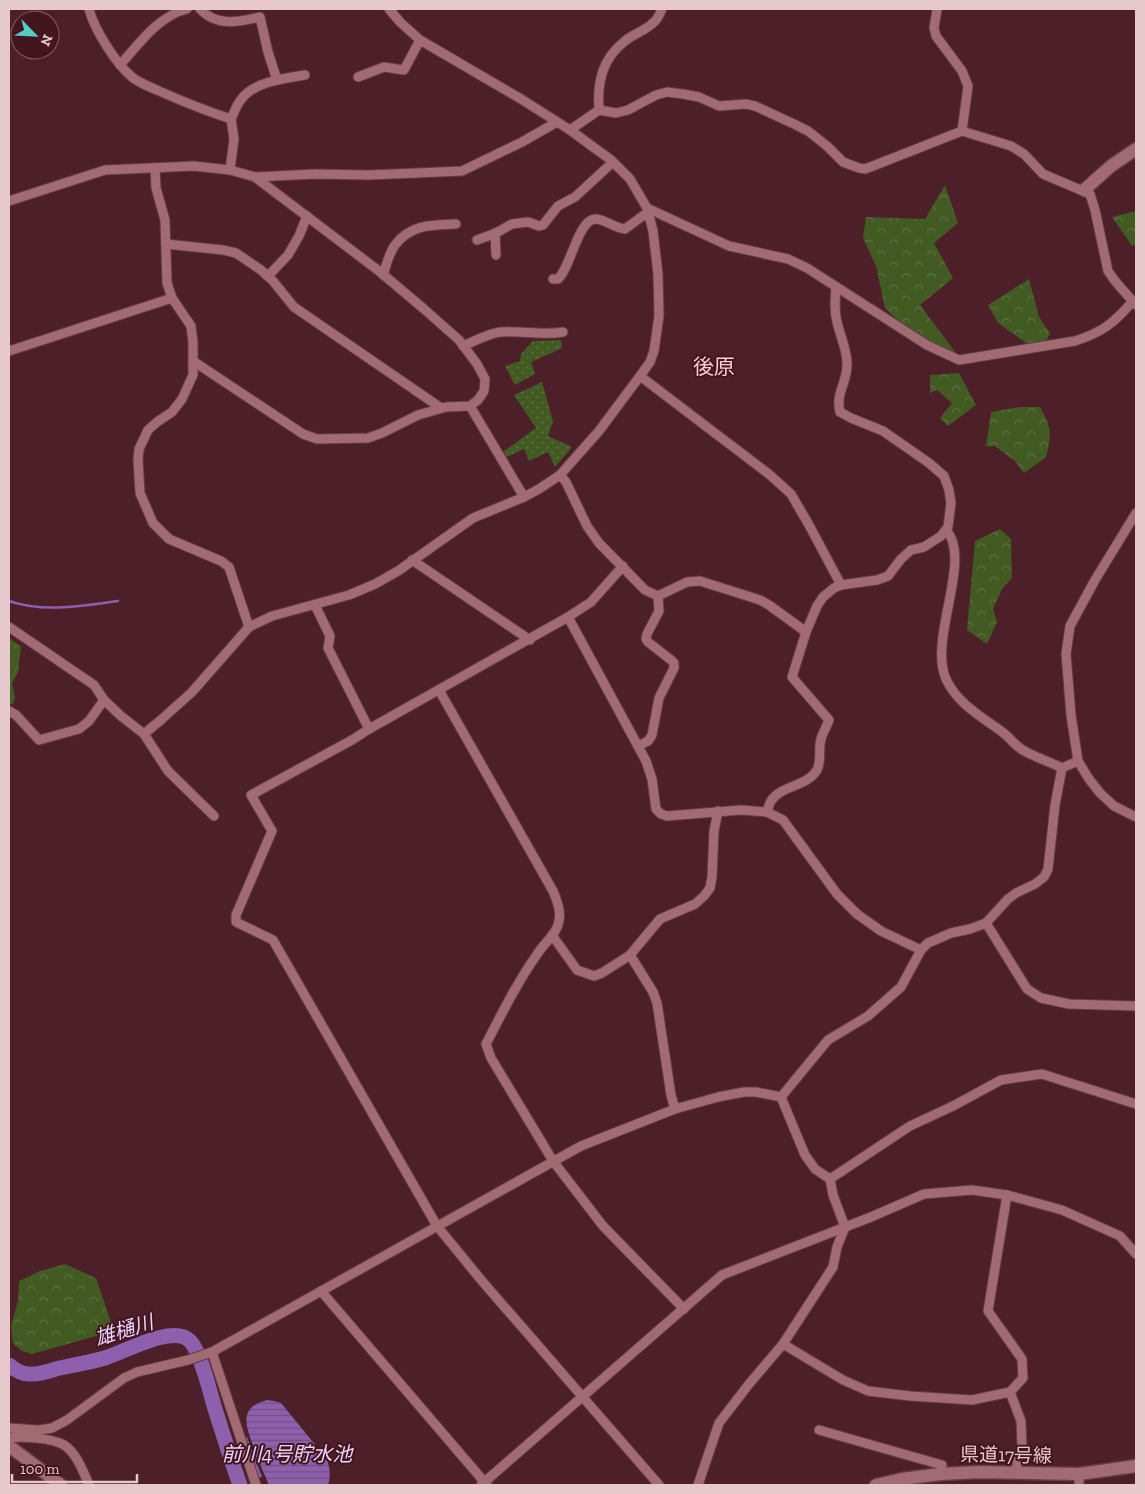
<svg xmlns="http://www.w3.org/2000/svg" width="1145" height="1494" viewBox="0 0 1145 1494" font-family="'Zilla Slab','Noto Sans JP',serif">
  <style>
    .grass { fill: url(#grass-dots) }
    .forest { fill: url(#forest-crowns) }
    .water { fill: url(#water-rules) }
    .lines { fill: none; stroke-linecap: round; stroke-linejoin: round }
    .stream { stroke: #8d5fad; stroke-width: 2.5 }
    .river { stroke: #8d5fad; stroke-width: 15 }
    .street-casing { stroke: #643c45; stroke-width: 11 }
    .secondary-casing { stroke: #643c45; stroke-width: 15 }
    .street { stroke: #a26b73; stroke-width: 9 }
    .secondary { stroke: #a26b73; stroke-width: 12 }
    .labels { text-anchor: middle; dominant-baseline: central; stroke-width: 4; stroke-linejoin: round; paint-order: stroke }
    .street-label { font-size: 19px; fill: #e7c8cc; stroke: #42151f }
    .water-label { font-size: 20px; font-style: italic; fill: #ead2fd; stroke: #42151f }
    .quarter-label { font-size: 21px; fill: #fccbd1; stroke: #42151f }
  </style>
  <defs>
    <pattern id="grass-dots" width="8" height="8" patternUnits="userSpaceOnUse" patternTransform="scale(1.25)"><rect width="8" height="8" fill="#415b23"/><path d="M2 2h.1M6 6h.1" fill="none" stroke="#5c7142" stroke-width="1.8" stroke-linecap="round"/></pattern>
    <pattern id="forest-crowns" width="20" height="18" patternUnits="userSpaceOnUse" patternTransform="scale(1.25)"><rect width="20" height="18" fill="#415b23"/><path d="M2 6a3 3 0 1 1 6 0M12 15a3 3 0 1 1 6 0" fill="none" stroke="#5c7142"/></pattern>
    <pattern id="water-rules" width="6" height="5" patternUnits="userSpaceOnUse" patternTransform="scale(1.25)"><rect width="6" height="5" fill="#8d5fad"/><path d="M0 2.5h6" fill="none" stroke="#705180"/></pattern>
  </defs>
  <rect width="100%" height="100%" fill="#4d1f28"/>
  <g class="grass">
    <polygon points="561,340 562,348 531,362 535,374 515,385 505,366 520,361 521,354 533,341"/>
    <polygon points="542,382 553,421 548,436 572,447 555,467 548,452 529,461 524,449 507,457 503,452 536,428 514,395"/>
  </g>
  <g class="forest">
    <polygon points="945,185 958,223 934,243 953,278 920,305 956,353 928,341 902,325 885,308 876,266 863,238 866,217 925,219"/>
    <polygon points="1136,211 1136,245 1132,246 1112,217"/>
    <polygon points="1029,279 1039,317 1050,333 1046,341 1026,343 998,323 988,305"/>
    <polygon points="959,373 976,405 948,426 940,418 952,403 937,390 930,393 930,375"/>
    <path d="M 1020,407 L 1040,407 C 1052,430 1052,432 1046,457 L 1024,473 L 1015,461 L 995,446 L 986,446 L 991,412 Z"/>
    <polygon points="1000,529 1011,539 1012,578 1002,589 993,609 997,622 987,644 967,630 975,541"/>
    <polygon points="9,638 21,647 18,672 12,683 15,698 13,705 9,703"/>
    <polygon points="65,1264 96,1278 114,1331 32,1354 22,1351 13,1343 11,1326 18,1301 19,1281 40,1271"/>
  </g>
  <path class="water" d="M 267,1400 L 274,1401 L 281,1403 L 326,1458 C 330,1467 331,1476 328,1485 L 269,1485 L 257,1457 L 255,1459 L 262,1477 L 257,1478 L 243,1439 L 247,1437 L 254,1456 L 256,1455 C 250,1432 233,1409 267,1400 Z"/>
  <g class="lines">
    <path class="stream" d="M 9,601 C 44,613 82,606 118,601"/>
    <path class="river" d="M 9,1365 C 15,1370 22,1374 29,1374 C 39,1375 50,1371 59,1368 C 75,1365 92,1362 108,1357 C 126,1351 174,1324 190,1341 C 201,1352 210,1393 215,1409 C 223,1434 231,1460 240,1485"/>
    <defs>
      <g id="street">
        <path d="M 89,9 C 94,29 116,64 132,77 C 139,83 150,87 159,91 C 184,102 206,111 231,119 L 234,139 L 230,170"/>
        <path d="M 200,9 C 217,27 239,22 260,17 L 268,52 L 277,80"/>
        <polyline points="937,9 934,28 936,36 962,71 968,86 962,131"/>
        <path d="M 120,65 C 139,44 158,16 187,9"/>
        <polyline points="358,77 384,67 404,70 420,40"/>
        <path d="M 599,110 C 597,82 602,59 625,41 C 633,34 647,30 654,22 C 658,19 660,13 662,9"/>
        <path d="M 231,119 C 234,113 236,106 240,101 C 252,82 285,78 305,75"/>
        <polyline points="570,130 599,110 616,113 628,110 656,95 667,92 683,94 699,97 719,106 746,104 755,106 794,124 808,131 827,146 843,162 859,168 865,169 878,164 962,131 1011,146 1024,154 1043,174 1090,194 1095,210 1108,271 1115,281 1136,305"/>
        <polyline points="155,168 156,188 165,220 167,283 172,298 191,326 193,343 193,375 182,399 172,412 157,422 148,430 139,449 138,459 140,493 153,523 169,539 221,561 229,567 249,627"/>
        <polyline points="9,201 105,170 194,166 230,170 255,177 315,174 368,175 417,173 462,171 522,142 557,122"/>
        <path d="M 647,208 L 729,246 L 788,259 L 807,268 L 927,345 L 959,360 L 1075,341 C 1103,332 1114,323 1133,301"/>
        <polyline points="495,233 496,255"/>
        <polyline points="477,240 496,233 512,224 528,222 539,226 543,225 558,206 575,197 613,162"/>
        <polyline points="166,244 223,250 236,253 261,270 273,281 294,307 441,408"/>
        <path d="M 383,275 C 386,266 389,253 395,245 C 411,224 432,225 456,224"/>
        <polyline points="268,276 288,255 299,236 307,216"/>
        <path d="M 553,279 L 558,279 C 571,267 578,220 595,219 C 605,219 614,228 625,229 L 648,212"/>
        <path d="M 463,346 C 475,341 487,334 500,332 C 521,330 542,336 563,332"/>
        <polyline points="9,351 172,298"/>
        <polyline points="193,361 303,434 317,439 368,438 382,433 418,415 446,407 470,406 478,400 484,391 485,379 477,364 459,340 424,309 379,271 255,177"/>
        <polyline points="640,376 770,475 791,494 809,525 841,585"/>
        <polyline points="470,406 524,497"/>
        <polyline points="560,475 566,482 587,526 599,543 645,590 658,596"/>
        <polyline points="1136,513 1095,580 1070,626 1066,654 1071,715 1078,761 1089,779 1100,793 1114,806 1136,817"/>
        <path d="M 946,530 C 973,559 928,639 946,679 C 957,703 980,716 1001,731 C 1008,736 1014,744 1021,749 C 1032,756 1050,762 1062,768"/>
        <polyline points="412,560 530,640"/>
        <polyline points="623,566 591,602 568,617 369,729 352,740 251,795 272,831 236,915 236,922 273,940 437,1226 482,1281 659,1485"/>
        <polyline points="658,596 687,582 700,581 760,600 769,605 806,632"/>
        <polyline points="315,605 330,636 328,648 369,729"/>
        <polyline points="568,617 646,761 652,779 656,809 661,814 667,816 741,810 767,812 783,820 837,894 857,914 881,931 921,950"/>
        <polyline points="9,627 94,685 104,700 121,716 144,734 168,771 214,816"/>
        <path d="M 439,690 L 553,891 C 557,901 561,910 559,921 C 557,934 545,942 538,953 C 518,981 502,1013 486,1044 L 491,1058 L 553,1161 L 603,1226 L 684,1309"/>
        <polyline points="9,711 16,715 39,740 79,729 89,721 104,700"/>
        <polyline points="144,734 162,719 192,692 249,627 272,616 349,595 375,584 398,571 473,518 524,497 539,489 560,475 599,431 640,376 650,362 654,351 659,316 658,274 653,231 647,208 630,179 611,160 570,130 521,99 420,40 400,22 389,9"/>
        <polyline points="638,746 648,741 652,735 659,698 674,668 674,663 671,660 648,642 646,639 647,634 659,611 658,596"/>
        <path d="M 767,812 C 768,809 769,804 771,801 C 781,785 807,787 817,770 C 822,760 818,749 821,739 C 823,732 827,726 829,720 L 792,677 L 806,632 L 817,606 L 823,597 L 834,588 L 841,585 L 877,580 L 888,576 L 901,559 L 911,550 L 924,547 L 941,536 L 948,527 L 951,503 L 949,490 L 944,476 L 929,463 L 883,431 L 851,418 L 840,412 C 835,393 848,382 847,363 C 847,350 840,335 837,322 C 834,310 835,299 836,287"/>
        <polyline points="986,923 1027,989 1041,998 1069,1004 1136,1006"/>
        <polyline points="552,935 577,970 594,976 602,973 630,955 660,919 695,904 704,896 710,888 712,877 714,831 718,811"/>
        <polyline points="630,955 653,992 657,1003 671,1095 675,1109"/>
        <polyline points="781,1097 828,1040 868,1016 901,987 921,950 928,943 951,933 970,929 986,923 1008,899 1016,893 1035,884 1044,877 1048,869 1055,805 1062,768 1078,761"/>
        <polyline points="830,1179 910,1126 953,1106 1001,1080 1042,1074 1136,1104"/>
        <polyline points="321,1291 487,1485"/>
        <polyline points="783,1344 843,1380 868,1391 910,1396 972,1400 1010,1392 1023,1378 1022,1359 988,1311 1007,1195"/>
        <polyline points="212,1352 256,1485"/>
        <polyline points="1010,1392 1021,1421 1022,1446 1015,1473"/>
        <polyline points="9,1428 39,1430 52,1428 67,1420 124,1378 137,1372 188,1360 212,1352 581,1146 675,1109 718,1097 744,1092 756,1092 781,1097"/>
        <polyline points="819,1430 942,1465 941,1474"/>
        <path d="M 9,1438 C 22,1436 52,1438 64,1445 C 76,1452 84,1473 89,1485"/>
        <polyline points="1079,1474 1079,1485"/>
        <polyline points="481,1485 722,1275 871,1217 924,1194 972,1190 1007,1195 1062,1210 1120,1236 1136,1254"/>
        <polyline points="698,1485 719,1423 749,1384 783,1344 833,1267 837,1247 845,1227 833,1195 830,1179 815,1169 805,1155 781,1097"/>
      </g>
      <g id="secondary">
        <polyline points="1084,190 1111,166 1136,149"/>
        <polyline points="9,1446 61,1485"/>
        <polyline points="876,1485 902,1479 941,1474 979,1472 1079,1474 1136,1466"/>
      </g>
    </defs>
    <use href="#street" class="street-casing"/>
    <use href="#secondary" class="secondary-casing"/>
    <use href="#street" class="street"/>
    <use href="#secondary" class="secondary"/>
  </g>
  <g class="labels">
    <g class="street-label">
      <text transform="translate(1006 1455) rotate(1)">県道17号線</text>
    </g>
    <g class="water-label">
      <text transform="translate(124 1330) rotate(-17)">雄樋川</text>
      <text x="287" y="1454">前川4号貯水池</text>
    </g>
    <g class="quarter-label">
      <text x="714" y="366">後原</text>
    </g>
  </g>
  <rect width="1145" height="1494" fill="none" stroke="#e7c8cc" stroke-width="20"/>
  <g transform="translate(35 35) rotate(114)"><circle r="24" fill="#42151f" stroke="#845d64"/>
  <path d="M0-4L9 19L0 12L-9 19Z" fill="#54cdc7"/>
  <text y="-8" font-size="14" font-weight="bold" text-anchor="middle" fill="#e7c8cc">N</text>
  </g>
  <path d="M12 1474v8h125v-8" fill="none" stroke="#e7c8cc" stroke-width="2.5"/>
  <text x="20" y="1474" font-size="15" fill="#e7c8cc" stroke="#42151f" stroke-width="4" paint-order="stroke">100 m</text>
</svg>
